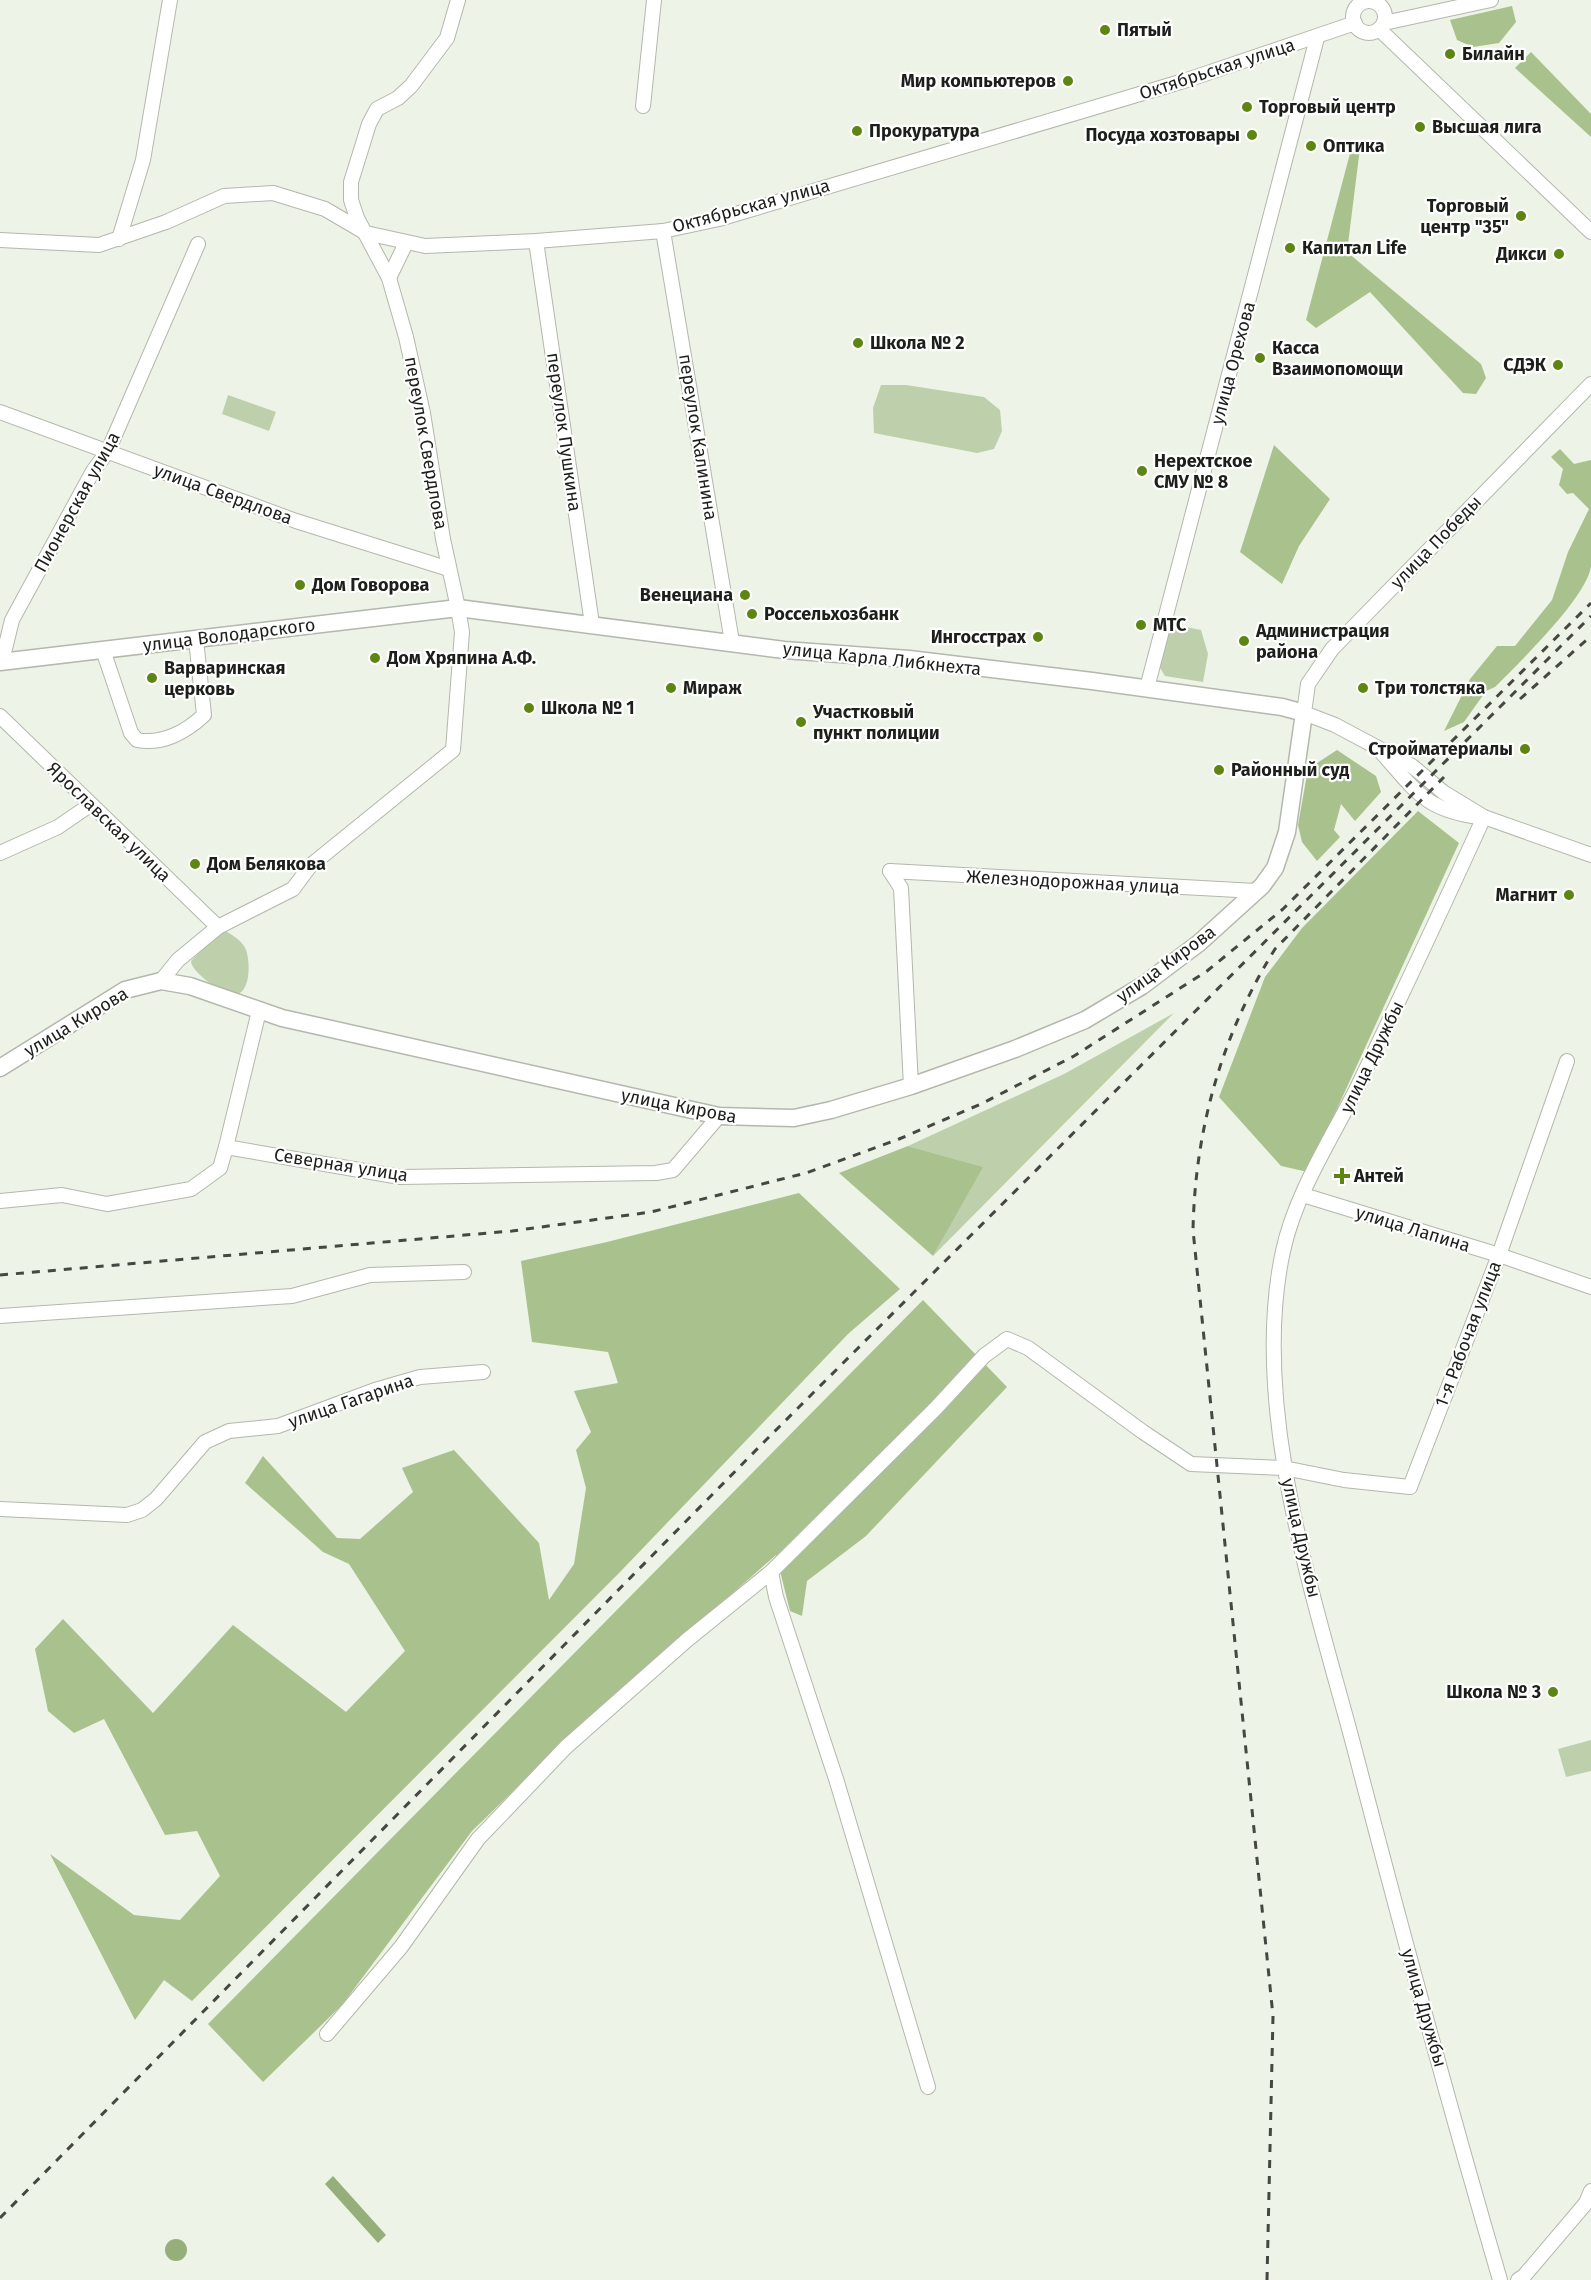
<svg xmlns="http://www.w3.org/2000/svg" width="1591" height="2280" viewBox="0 0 1591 2280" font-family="'Fira Sans',sans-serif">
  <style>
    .green { fill: #bed0ab }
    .forest { fill: #a9c28d }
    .water { fill: #96ae7a }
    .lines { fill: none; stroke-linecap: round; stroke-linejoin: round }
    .minor-casing { stroke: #b2b8ac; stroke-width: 16 }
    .major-casing { stroke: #b2b8ac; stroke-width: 19 }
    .minor { stroke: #fff; stroke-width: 14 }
    .major { stroke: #fff; stroke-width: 16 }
    .rail { stroke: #454842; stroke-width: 3; stroke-dasharray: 8 8; stroke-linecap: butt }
    .poi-dot { fill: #5c8611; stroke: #fff; stroke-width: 2 }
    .labels { text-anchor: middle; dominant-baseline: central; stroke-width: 4.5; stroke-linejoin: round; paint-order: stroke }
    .poi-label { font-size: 18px; font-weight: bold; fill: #1d1f1b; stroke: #fff; text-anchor: start }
    .street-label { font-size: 18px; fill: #1d1f1b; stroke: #fff }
  </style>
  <rect width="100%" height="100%" fill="#edf3e6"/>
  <g class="green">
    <polygon points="881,385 906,385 984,397 1000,410 1002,431 994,449 977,453 874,433 873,408"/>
    <polygon points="228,395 276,412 269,431 222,414"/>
    <polygon points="1171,624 1201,630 1208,654 1203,682 1165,676 1159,666"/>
    <path d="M 226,931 C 233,936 243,941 246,950 C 250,961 251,989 238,994 C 228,998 191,973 191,961 L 218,933 Z"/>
    <polygon points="1174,1013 933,1256 982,1167 908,1146 1064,1074"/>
    <polygon points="1591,1740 1591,1771 1566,1777 1558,1749"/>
  </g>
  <g class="forest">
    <polygon points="1512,6 1516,22 1499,43 1473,47 1457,40 1450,20"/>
    <polygon points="1531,52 1591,114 1591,137 1515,68"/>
    <polygon points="1353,142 1360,148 1347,252 1481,364 1486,378 1476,394 1463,393 1370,292 1316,328 1306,320"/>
    <polygon points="1274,445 1330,499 1299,546 1282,584 1240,552"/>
    <path d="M 1560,449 L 1574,464 L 1591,460 C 1591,494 1591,531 1591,566 C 1588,596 1518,664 1495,687 L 1486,691 L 1464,722 L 1444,731 L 1470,679 L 1497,646 L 1515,646 L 1552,600 L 1568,552 L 1589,509 L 1573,493 L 1567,494 L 1559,485 L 1563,469 L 1551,457 Z"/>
    <polygon points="1337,750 1376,776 1381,792 1355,821 1341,804 1334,830 1340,837 1317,861 1302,842 1298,825 1308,769"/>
    <polygon points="1418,811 1459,843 1308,1172 1281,1166 1219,1097 1265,977 1302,928"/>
    <polygon points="908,1146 983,1167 933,1256 839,1173"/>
    <polygon points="799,1193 900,1289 848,1334 621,1571 192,2001 164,1980 135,2020 50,1854 134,1915 180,1920 220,1876 197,1831 165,1835 104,1719 74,1733 48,1711 35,1649 63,1619 153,1713 233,1625 346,1712 405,1651 349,1564 323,1552 245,1483 263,1456 337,1538 360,1539 413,1492 402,1468 454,1450 539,1543 549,1600 574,1564 586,1488 576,1450 591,1432 574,1391 618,1383 608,1352 532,1342 521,1261 607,1242"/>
    <polygon points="923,1300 1007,1387 866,1536 807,1581 802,1616 790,1611 776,1555 565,1741 472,1831 342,2005 263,2082 208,2024"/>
  </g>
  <g class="water">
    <polygon points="333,2176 386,2235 378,2243 325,2184"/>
    <circle cx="176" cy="2250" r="11"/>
  </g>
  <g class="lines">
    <defs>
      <g id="minor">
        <circle cx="1369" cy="17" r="16"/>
        <polyline points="1384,23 1491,0"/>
        <polyline points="1379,29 1591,232"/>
        <polyline points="643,106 654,0"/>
        <polyline points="663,231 732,642"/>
        <polyline points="119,239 143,160 170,0"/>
        <polyline points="0,240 99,245 166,222 224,196 273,193 325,209 366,233 425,246 536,241 663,231 719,219 1187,80 1355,23"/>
        <polyline points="536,241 592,624"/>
        <polyline points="389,278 406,243"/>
        <polyline points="1591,384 1332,649 1308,684 1304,713 1335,725 1412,766 1443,792 1484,817 1591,855"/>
        <polyline points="0,412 296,521 449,569"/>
        <path d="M 103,650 L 131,733 L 137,740 C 162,745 186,732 204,715 L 196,639"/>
        <polyline points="2,661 12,620 93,471 108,451 198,244"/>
        <polyline points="1147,688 1317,38"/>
        <polyline points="0,716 218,927"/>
        <path d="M 1382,753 C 1416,791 1425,810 1479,817"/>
        <path d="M 1484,817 C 1442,909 1400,999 1356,1090 C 1330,1141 1295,1195 1283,1251 C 1249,1408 1315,1599 1355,1751 C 1401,1928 1449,2105 1500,2280"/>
        <polyline points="0,853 58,827 90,805"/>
        <polyline points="890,871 1256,891"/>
        <polyline points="890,871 901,888 911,1086"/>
        <polyline points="161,981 178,960 218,927 293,889 310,866 453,750 462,632 458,608 443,539 423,413 406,337 389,278 357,218 351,200 351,182 369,124 377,109 398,98 411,86 447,38 458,0"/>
        <polyline points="226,1147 259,1011"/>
        <polyline points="1303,1195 1499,1255 1591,1287"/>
        <polyline points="0,1201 62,1195 107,1204 191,1189 220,1168 226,1147 400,1177 656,1173 673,1170 719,1116"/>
        <polyline points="0,1316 292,1296 370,1275 464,1272"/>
        <polyline points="0,1509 127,1515 142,1510 156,1499 205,1442 229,1431 278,1426 375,1390 420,1377 483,1372"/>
        <polyline points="771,1572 776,1597 837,1782 928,2087"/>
        <polyline points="327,2034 401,1947 478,1839 566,1747 687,1640 771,1572 936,1408 984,1356 1007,1339 1028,1348 1143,1432 1191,1464 1284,1468 1344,1480 1410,1487 1499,1255 1567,1061"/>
        <polyline points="1518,2280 1524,2276 1586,2203 1591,2191"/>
      </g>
      <polyline id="major" points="0,662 458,608 784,650 909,659 1092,681 1282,707 1304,713 1287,832 1275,868 1262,886 1199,943 1142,986 1085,1020 1015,1049 911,1086 831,1110 794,1118 719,1116 282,1018 190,986 161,981 125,990 0,1068"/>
    </defs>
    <use href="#minor" class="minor-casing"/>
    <use href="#major" class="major-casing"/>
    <use href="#minor" class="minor"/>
    <use href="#major" class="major"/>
    <g class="rail">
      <polyline points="1520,699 1591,636"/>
      <polyline points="0,1275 512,1231 651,1212 806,1173 899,1139 981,1104 1074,1056 1207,971 1283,909 1591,603"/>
      <polyline points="0,2218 765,1441 1591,616"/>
      <path d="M 1267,2280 L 1273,2016 L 1193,1230 C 1195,1129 1222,1034 1275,949 L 1444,777"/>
    </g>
  </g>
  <g class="poi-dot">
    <circle cx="1105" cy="30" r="6"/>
    <circle cx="1450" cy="54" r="6"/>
    <circle cx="1068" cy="81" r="6"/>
    <circle cx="1247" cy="107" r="6"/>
    <circle cx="1420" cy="127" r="6"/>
    <circle cx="857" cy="131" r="6"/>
    <circle cx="1252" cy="135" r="6"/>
    <circle cx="1311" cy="146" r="6"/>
    <circle cx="1521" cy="216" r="6"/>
    <circle cx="1290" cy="248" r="6"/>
    <circle cx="1559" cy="254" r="6"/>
    <circle cx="858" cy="343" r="6"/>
    <circle cx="1260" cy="358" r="6"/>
    <circle cx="1558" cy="365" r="6"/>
    <circle cx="1142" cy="471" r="6"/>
    <circle cx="300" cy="585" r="6"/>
    <circle cx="745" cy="595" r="6"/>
    <circle cx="752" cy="614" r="6"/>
    <circle cx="1141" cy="625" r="6"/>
    <circle cx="1038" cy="637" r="6"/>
    <circle cx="1244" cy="641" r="6"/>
    <circle cx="375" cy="658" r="6"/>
    <circle cx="152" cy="678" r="6"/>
    <circle cx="671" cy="688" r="6"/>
    <circle cx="1363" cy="688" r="6"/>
    <circle cx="529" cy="708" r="6"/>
    <circle cx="801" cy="722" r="6"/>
    <circle cx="1525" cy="749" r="6"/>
    <circle cx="1219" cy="770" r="6"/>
    <circle cx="195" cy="864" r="6"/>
    <circle cx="1569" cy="895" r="6"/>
    <path d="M1339 1167h6v6h6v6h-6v6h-6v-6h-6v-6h6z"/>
    <circle cx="1553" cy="1692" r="6"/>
  </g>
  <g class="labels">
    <g class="poi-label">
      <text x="1117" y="30">Пятый</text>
      <text x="1462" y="54">Билайн</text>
      <text x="1056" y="81" text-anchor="end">Мир компьютеров</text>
      <text x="1259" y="107">Торговый центр</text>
      <text x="1432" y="127">Высшая лига</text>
      <text x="869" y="131">Прокуратура</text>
      <text x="1240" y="135" text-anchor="end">Посуда хозтовары</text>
      <text x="1323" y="146">Оптика</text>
      <text x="1509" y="206" text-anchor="end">Торговый<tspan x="1509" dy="21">центр "35"</tspan></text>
      <text x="1302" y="248">Капитал Life</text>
      <text x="1547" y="254" text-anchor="end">Дикси</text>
      <text x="870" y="343">Школа № 2</text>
      <text x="1272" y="348">Касса<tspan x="1272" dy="21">Взаимопомощи</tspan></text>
      <text x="1546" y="365" text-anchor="end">СДЭК</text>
      <text x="1154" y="461">Нерехтское<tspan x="1154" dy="21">СМУ № 8</tspan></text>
      <text x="312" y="585">Дом Говорова</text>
      <text x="733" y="595" text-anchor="end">Венециана</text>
      <text x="764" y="614">Россельхозбанк</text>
      <text x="1153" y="625">МТС</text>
      <text x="1256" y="631">Администрация<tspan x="1256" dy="21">района</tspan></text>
      <text x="1026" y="637" text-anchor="end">Ингосстрах</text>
      <text x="387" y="658">Дом Хряпина А.Ф.</text>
      <text x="164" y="668">Варваринская<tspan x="164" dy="21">церковь</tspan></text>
      <text x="683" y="688">Мираж</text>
      <text x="1375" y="688">Три толстяка</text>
      <text x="541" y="708">Школа № 1</text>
      <text x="813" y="712">Участковый<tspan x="813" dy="21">пункт полиции</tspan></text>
      <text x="1513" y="749" text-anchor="end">Стройматериалы</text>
      <text x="1231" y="770">Районный суд</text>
      <text x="207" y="864">Дом Белякова</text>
      <text x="1557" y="895" text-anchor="end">Магнит</text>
      <text x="1354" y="1176">Антей</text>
      <text x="1541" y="1692" text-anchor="end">Школа № 3</text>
    </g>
    <g class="street-label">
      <text transform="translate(1217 69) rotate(-18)">Октябрьская улица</text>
      <text transform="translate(751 206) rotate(-15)">Октябрьская улица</text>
      <text transform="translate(1233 363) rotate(-75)">улица Орехова</text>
      <text transform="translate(564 432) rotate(82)">переулок Пушкина</text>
      <text transform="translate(698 437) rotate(81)">переулок Калинина</text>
      <text transform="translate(426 443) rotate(80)">переулок Свердлова</text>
      <text transform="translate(223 494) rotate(20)">улица Свердлова</text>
      <text transform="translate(77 502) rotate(-61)">Пионерская улица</text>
      <text transform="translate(1436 542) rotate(-46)">улица Победы</text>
      <text transform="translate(229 635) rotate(-7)">улица Володарского</text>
      <text transform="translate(882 659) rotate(6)">улица Карла Либкнехта</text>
      <text transform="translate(109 822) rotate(44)">Ярославская улица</text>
      <text transform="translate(1073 882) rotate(3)">Железнодорожная улица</text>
      <text transform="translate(1166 964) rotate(-36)">улица Кирова</text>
      <text transform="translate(76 1022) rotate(-31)">улица Кирова</text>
      <text transform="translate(1372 1057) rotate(-64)">улица Дружбы</text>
      <text transform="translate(679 1106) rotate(11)">улица Кирова</text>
      <text transform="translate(341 1165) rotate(9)">Северная улица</text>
      <text transform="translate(1413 1229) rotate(17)">улица Лапина</text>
      <text transform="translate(1468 1334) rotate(-69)">1-я Рабочая улица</text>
      <text transform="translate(351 1401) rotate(-19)">улица Гагарина</text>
      <text transform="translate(1301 1538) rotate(77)">улица Дружбы</text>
      <text transform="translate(1424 2008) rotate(74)">улица Дружбы</text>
    </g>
  </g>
</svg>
